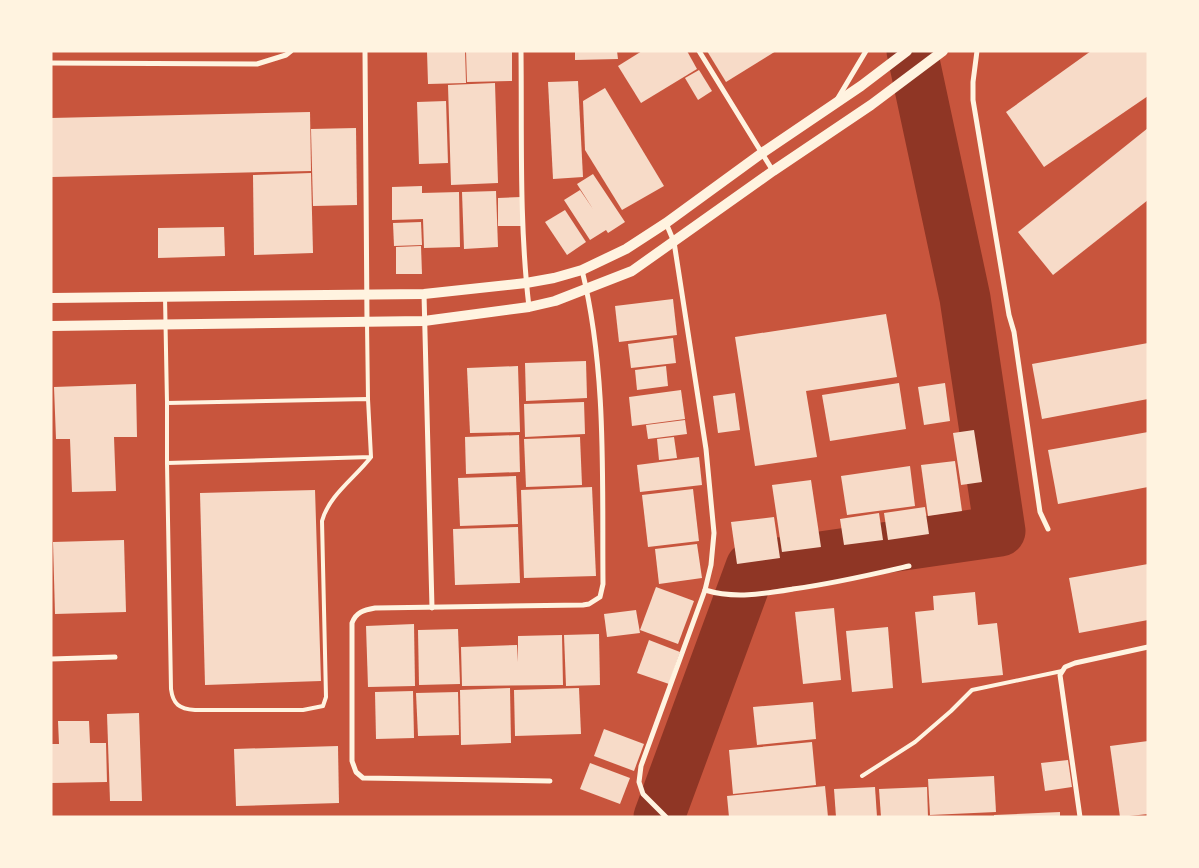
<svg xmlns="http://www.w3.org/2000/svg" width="1199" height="868" viewBox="0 0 1199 868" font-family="'PT Sans',sans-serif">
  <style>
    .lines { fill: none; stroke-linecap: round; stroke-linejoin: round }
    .river { stroke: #8f3625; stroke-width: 51 }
    .building { fill: #f7dbc8 }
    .service { stroke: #fff3e0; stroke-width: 4 }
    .minor { stroke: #fff3e0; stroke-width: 5 }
    .secondary { stroke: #fff3e0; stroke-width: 10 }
  </style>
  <rect width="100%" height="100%" fill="#c8553d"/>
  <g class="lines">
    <polyline class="river" points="659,817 751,567 1000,531 965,298 912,51"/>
  </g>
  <g class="building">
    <polygon points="427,51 465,51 466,83 428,84"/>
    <polygon points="466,51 512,51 512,81 467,82"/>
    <polygon points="575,51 617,51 618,59 575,60"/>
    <polygon points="642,51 687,51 697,69 641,103 618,66"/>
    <polygon points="707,51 776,51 726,82"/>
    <polygon points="1091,51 1148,51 1148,96 1044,167 1006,112"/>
    <polygon points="699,70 712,91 698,100 685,78"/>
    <polygon points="578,81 583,177 553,179 548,82"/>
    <polygon points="495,83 498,183 451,185 448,85"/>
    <polygon points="605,88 664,186 622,210 585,150 583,101"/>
    <polygon points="446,101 448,163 419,164 417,102"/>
    <polygon points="310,112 311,171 52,177 51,118"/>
    <polygon points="356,128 357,205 313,206 311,129"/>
    <polygon points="1148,128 1148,200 1053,275 1018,232"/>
    <polygon points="311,173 313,253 254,255 253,175"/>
    <polygon points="593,174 625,222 608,233 606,230 590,240 564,200 580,190 593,209 577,184"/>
    <polygon points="422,186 422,193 459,192 460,247 424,248 423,219 392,220 392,187"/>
    <polygon points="496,191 498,247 464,249 462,192"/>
    <polygon points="521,197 522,226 498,226 498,198"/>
    <polygon points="565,210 586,242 567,255 545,222"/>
    <polygon points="421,222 422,245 394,246 393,223"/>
    <polygon points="224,227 225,256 158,258 158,228"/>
    <polygon points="421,246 422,274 396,274 396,247"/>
    <polygon points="673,299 677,335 619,342 615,306"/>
    <polygon points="886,314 897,377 806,391 817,457 755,466 735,337"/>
    <polygon points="673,338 676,363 631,368 628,344"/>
    <polygon points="1148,343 1148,399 1042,419 1032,364"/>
    <polygon points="586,361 587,398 526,401 525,363"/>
    <polygon points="518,366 520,432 470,433 467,368"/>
    <polygon points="666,366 668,386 637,390 635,370"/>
    <polygon points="899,383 906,429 830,441 822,395"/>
    <polygon points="945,383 950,421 924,425 918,387"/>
    <polygon points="136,384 137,437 114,437 116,491 72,492 70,439 56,439 54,387"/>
    <polygon points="681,390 685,419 632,426 629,397"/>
    <polygon points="735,393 740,430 718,433 713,396"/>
    <polygon points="584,402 585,434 525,437 524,404"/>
    <polygon points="685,420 687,434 648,439 646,425"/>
    <polygon points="974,430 982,482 961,485 953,433"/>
    <polygon points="1148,432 1148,487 1058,504 1048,450"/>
    <polygon points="519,435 520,472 466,474 465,437"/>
    <polygon points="580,437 582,485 526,487 524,439"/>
    <polygon points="674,437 677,458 659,460 657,439"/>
    <polygon points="699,457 702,485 640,492 637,465"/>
    <polygon points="955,461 962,511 928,516 921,465"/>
    <polygon points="910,466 915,506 847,515 841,476"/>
    <polygon points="516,476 518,524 460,526 458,478"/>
    <polygon points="811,480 821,547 782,552 772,485"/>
    <polygon points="592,487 596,576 524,578 521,490"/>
    <polygon points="693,489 699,541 648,547 642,495"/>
    <polygon points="315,490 321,681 205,685 200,493"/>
    <polygon points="925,507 929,534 888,540 884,513"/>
    <polygon points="879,513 883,540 844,545 840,519"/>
    <polygon points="774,517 780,558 737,564 731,522"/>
    <polygon points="518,527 520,583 455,585 453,529"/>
    <polygon points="124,540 126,612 55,614 53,542"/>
    <polygon points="697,544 702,578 659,584 655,549"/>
    <polygon points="1148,564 1148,620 1079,633 1069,578"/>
    <polygon points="656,587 694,601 678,644 640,630"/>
    <polygon points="975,592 978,625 997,623 1003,675 922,683 915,612 934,610 933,596"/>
    <polygon points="834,608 841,680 803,684 795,612"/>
    <polygon points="636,610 640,633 607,637 604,614"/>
    <polygon points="414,624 415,686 368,687 366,626"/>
    <polygon points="888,627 893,688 852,692 846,631"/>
    <polygon points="458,629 460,684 419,685 418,630"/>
    <polygon points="599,634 600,685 566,686 564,635"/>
    <polygon points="562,635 563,685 462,686 461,647 517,645 518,662 518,636"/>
    <polygon points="649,640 680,652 669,684 637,673"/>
    <polygon points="510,688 511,743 461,745 460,690"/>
    <polygon points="579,688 581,734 515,736 514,690"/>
    <polygon points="413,691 414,738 376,739 375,692"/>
    <polygon points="458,692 459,735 418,736 416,693"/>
    <polygon points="813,702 816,739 757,745 753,707"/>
    <polygon points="139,713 142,801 110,801 107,714"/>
    <polygon points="58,721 89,721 90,743 106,743 107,782 51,783 51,744 59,744"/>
    <polygon points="604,729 644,744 634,771 594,756"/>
    <polygon points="1148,741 1148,814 1120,817 1110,746"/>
    <polygon points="812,742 816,785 733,794 729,750"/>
    <polygon points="338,746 339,803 236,806 234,749"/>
    <polygon points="1068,760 1072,787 1045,791 1041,763"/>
    <polygon points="590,763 630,778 620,804 580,789"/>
    <polygon points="994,776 996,812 930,815 928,779"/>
    <polygon points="825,786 828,817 729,817 727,796"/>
    <polygon points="875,787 877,817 836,817 834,789"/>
    <polygon points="927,787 928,817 881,817 879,789"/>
    <polygon points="1060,812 1060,817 994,817 994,815"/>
  </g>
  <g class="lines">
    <g class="service">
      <path d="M 165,297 L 167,403 L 368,399 L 371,457 L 167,463 L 171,689 C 173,704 179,709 195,710 L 303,710 L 323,706 L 326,697 L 322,521 C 329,495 355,478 371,457"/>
      <polyline points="367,323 368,399"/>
      <polyline points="167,403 167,463"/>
      <polyline points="862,776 915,742 951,711 972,690 1062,671"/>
    </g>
    <g class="minor">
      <polyline points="365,51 367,322"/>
      <path d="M 521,51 C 522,136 519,222 529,307"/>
      <polyline points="699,51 773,171"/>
      <polyline points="977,51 973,82 973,100 1009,315 1014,332 1040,512 1048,529"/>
      <polyline points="51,63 257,64 286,55 291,51"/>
      <polyline points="838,98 866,51"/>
      <polyline points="424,294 432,608"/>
      <path d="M 705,590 C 734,599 763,594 793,589 C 832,584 870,575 909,566"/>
      <polyline points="51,659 115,657"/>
      <path d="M 550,781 L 363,778 L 356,772 L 352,761 L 352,623 C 356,612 364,610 375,608 L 583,605 L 589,604 L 600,597 L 603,584 C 602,480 607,372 582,270"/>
      <polyline points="666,817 643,794 639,782 641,766 705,590 711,565 714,533 706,449 674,242 666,223"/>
      <polyline points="1080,817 1060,675 1065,667 1075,663 1148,647"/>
    </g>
    <g class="secondary">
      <polyline points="51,298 424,294 526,283 554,278 582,270 626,249 666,223 762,153 861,86 907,51"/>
      <polyline points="51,326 424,321 529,307 555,301 632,271 773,171 871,105 943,51"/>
    </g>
  </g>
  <rect width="1199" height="868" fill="none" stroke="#fff3e0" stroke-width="105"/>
</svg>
